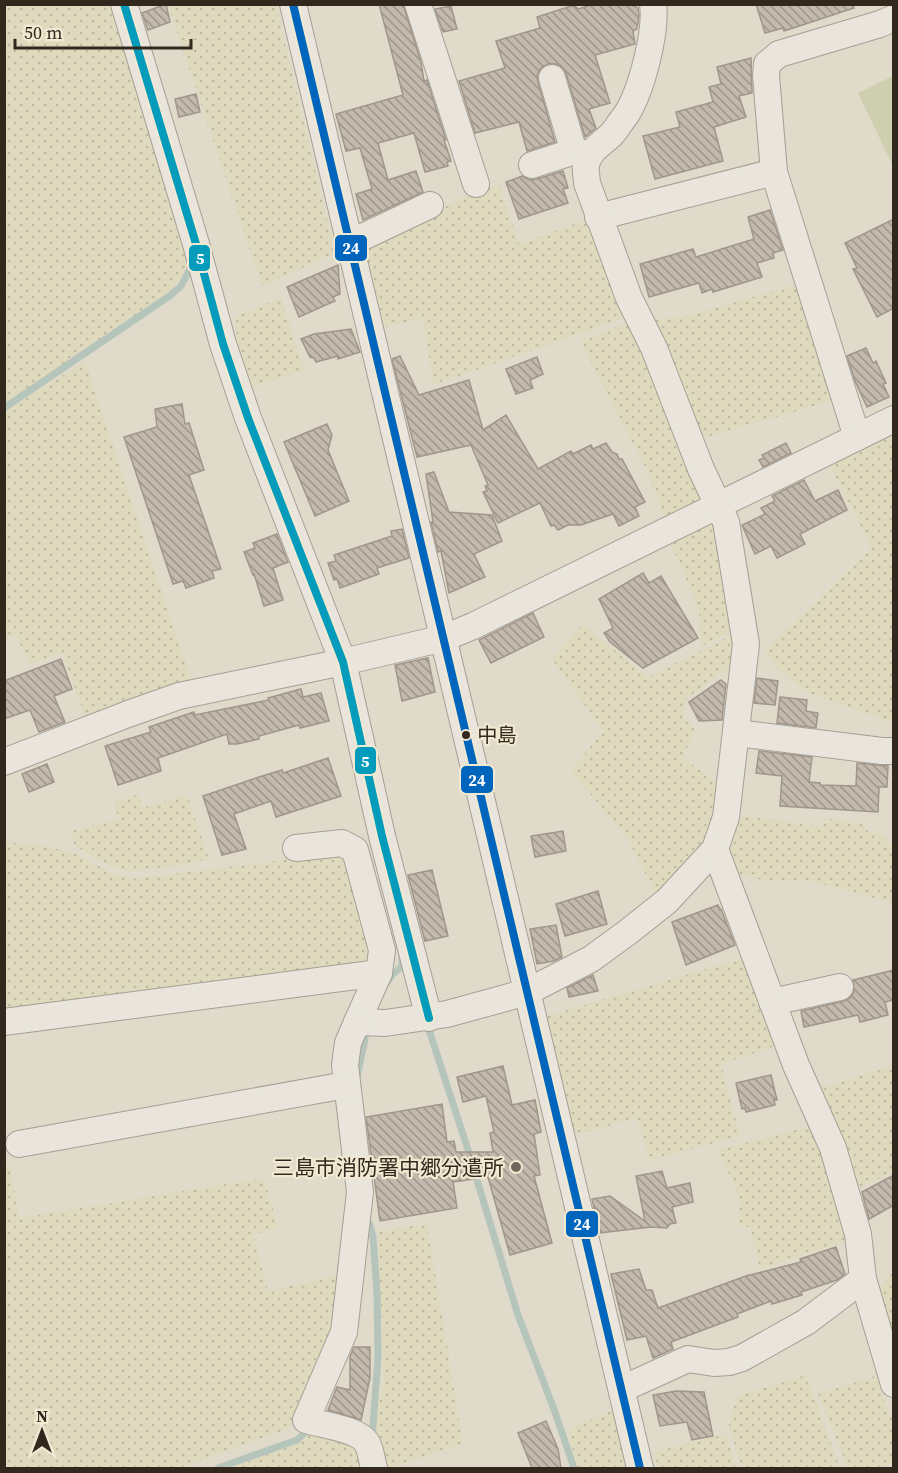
<svg xmlns="http://www.w3.org/2000/svg" width="898" height="1473" viewBox="0 0 898 1473" font-family="'Source Serif 4','Noto Sans JP',serif">
  <style>
    .farmland { fill: url(#farmland-dots) }
    .pitch { fill: #cecfaf }
    .lines { fill: none; stroke-linecap: round; stroke-linejoin: round }
    .stream { stroke: #b6c5bc; stroke-width: 7 }
    .building { fill: url(#building-back-hatch); stroke: #a0968b; stroke-width: 1.5 }
    .minor-casing { stroke: #a59f94; stroke-width: 28 }
    .minor { stroke: #e9e5dc; stroke-width: 26 }
    .bus-1-casing { stroke: #f1e9d1; stroke-width: 12 }
    .bus-2-casing { stroke: #f1e9d1; stroke-width: 12 }
    .bus-1 { stroke: #059cbc; stroke-width: 8 }
    .bus-2 { stroke: #0065bd; stroke-width: 8 }
    .bus-dot { fill: #32281e; stroke: #f1e9d1; stroke-width: 2 }
    .poi-dot { fill: #6f665b; stroke: #f1e9d1; stroke-width: 2 }
    .labels { text-anchor: middle; dominant-baseline: central; stroke-width: 4.5; stroke-linejoin: round; paint-order: stroke }
    .bus-label { font-size: 20px; fill: #32281e; stroke: #f1e9d1; text-anchor: start }
    .poi-label { font-size: 21px; fill: #32281e; stroke: #f1e9d1; text-anchor: end }
    .line-badge { stroke: #f1e9d1; stroke-width: 2 }
    .badge-label { font-size: 16px; text-anchor: middle; font-weight: bold; fill: #fff }
  </style>
  <defs>
    <pattern id="farmland-dots" width="8" height="8" patternUnits="userSpaceOnUse" patternTransform="scale(1.5)"><rect width="8" height="8" fill="#dfd9bd"/><path d="M2 2h.1M6 6h.1" fill="none" stroke="#c0baa2" stroke-width="1.8" stroke-linecap="round"/></pattern>
    <pattern id="building-back-hatch" width="6" height="6" patternUnits="userSpaceOnUse" patternTransform="scale(1.5)"><rect width="6" height="6" fill="#c3b9ac"/><path d="M-1 5l2 2M0 0l6 6M5-1l2 2" fill="none" stroke="#9f968b"/></pattern>
  </defs>
  <rect width="100%" height="100%" fill="#e0dacb"/>
  <g class="farmland">
    <polygon points="4,5 118,5 189,265 171,291 5,405"/>
    <polygon points="168,5 276,5 335,253 262,286"/>
    <polygon points="499,185 519,244 586,220 624,318 433,385 423,318 381,328 362,247 466,196"/>
    <polygon points="791,286 796,287 834,400 700,439 653,326 655,320 686,316"/>
    <polygon points="281,298 304,370 252,387 237,342 236,316"/>
    <polygon points="622,325 631,327 644,350 704,499 667,524 647,470 580,341"/>
    <polygon points="85,361 194,688 87,721 62,653 29,664 16,635 5,638 5,412"/>
    <polygon points="893,436 893,723 809,693 777,668 765,651 872,548 830,466"/>
    <polygon points="713,524 719,525 735,629 701,647 699,614 694,597 670,543"/>
    <polygon points="582,624 648,677 736,633 737,662 687,698 683,716 696,731 682,757 723,787 712,847 660,902 627,838 571,771 603,731 552,659"/>
    <polygon points="138,794 143,808 187,795 209,859 182,865 129,872 102,862 74,845 72,831 119,819 113,803"/>
    <polygon points="747,816 821,827 825,818 866,825 866,830 883,835 888,844 893,846 893,903 811,881 762,880 729,872 724,856 734,819"/>
    <polygon points="4,842 42,845 76,854 110,872 132,879 341,853 352,861 374,950 371,966 5,1016"/>
    <polygon points="747,957 778,1045 721,1064 740,1136 650,1160 637,1118 578,1134 571,1125 544,1017"/>
    <polygon points="893,1065 893,1172 851,1192 817,1089"/>
    <polygon points="808,1127 819,1134 850,1240 760,1269 750,1227 738,1227 739,1201 735,1187 718,1150"/>
    <polygon points="10,1165 19,1218 264,1178 278,1227 253,1235 268,1291 341,1275 336,1330 297,1417 287,1429 199,1461 184,1468 5,1468 5,1166"/>
    <polygon points="427,1224 463,1444 392,1467 384,1467 373,1427 384,1382 378,1231"/>
    <polygon points="893,1272 893,1363 878,1291"/>
    <polygon points="806,1375 840,1468 742,1468 729,1426 731,1412 739,1395"/>
    <polygon points="876,1376 889,1414 893,1420 893,1464 880,1468 848,1468 818,1394"/>
    <polygon points="614,1410 628,1468 578,1468 569,1437 569,1431 579,1424"/>
    <polygon points="311,1432 352,1437 369,1468 230,1468 301,1442"/>
    <polygon points="726,1434 736,1468 658,1468 654,1452"/>
  </g>
  <polygon class="pitch" points="893,76 894,77 893,166 858,93"/>
  <g class="lines">
    <g class="stream">
      <polyline points="4,408 171,295 181,286 193,263"/>
      <polyline points="387,983 392,975 402,966 402,956"/>
      <polyline points="429,1030 471,1159"/>
      <polyline points="357,1077 365,1039"/>
      <polyline points="474,1170 518,1315 555,1412 574,1468"/>
      <polyline points="369,1223 373,1236 377,1294 378,1358 372,1439"/>
      <polyline points="218,1468 297,1440 312,1426"/>
    </g>
  </g>
  <g class="building">
    <polygon points="166,4 170,22 148,30 142,13"/>
    <polygon points="379,4 403,4 421,62 424,81 427,80 446,140 444,140 451,161 447,162 448,166 425,172 414,133 378,143 388,180 416,171 423,192 363,220 356,194 372,189 360,148 346,151 336,114 403,95"/>
    <polygon points="595,4 629,4 638,8 639,16 637,29 633,31 635,44 595,55 610,103 589,109 596,128 585,137 566,73 563,68 556,64 548,64 541,68 537,75 538,82 555,142 527,151 519,122 475,133 459,81 505,68 496,41 540,28 537,17 574,5 578,9"/>
    <polygon points="756,4 853,4 854,8 784,31 783,28 765,33"/>
    <polygon points="451,6 457,29 443,32 435,9"/>
    <polygon points="751,58 752,93 739,96 746,117 714,127 723,161 655,179 643,136 680,127 676,112 713,102 709,87 721,84 717,67"/>
    <polygon points="196,94 200,112 179,117 175,99"/>
    <polygon points="563,171 568,188 563,189 568,203 519,219 506,182 522,176 529,180 537,179"/>
    <polygon points="770,210 783,250 773,253 774,258 757,263 762,277 713,292 712,289 702,293 699,283 649,297 640,264 693,249 696,257 754,239 748,217"/>
    <polygon points="894,219 894,308 877,317 853,269 857,268 845,243"/>
    <polygon points="338,265 340,294 333,297 335,301 299,317 287,287"/>
    <polygon points="351,329 360,352 338,359 338,356 316,362 314,358 310,357 301,339 314,334"/>
    <polygon points="866,348 873,363 876,361 886,383 883,384 889,397 867,407 855,381 847,356"/>
    <polygon points="400,356 419,395 469,380 483,430 506,415 538,469 571,451 573,454 591,445 593,449 606,443 612,452 617,454 619,459 622,459 645,502 635,507 639,516 619,526 613,514 581,525 568,525 558,530 554,525 551,526 540,503 498,523 483,492 487,491 485,486 488,485 471,445 417,457 392,359"/>
    <polygon points="537,357 543,374 530,380 533,388 516,394 506,369"/>
    <polygon points="182,404 185,424 189,423 204,470 189,475 221,569 212,571 214,578 186,588 183,581 173,584 124,437 157,427 155,409"/>
    <polygon points="327,424 332,435 328,450 349,501 315,516 284,442"/>
    <polygon points="786,443 791,453 763,467 759,460 764,458 762,455"/>
    <polygon points="434,472 449,512 492,515 502,541 474,554 485,577 449,593 441,551 438,552 431,522 433,522 426,474"/>
    <polygon points="804,480 815,501 838,490 847,510 800,534 805,544 777,558 771,546 755,554 742,525 765,514 761,508 775,501 772,496"/>
    <polygon points="402,529 409,558 377,568 379,574 340,588 337,579 334,580 328,563 336,561 334,555 392,536 391,531"/>
    <polygon points="277,534 288,562 273,568 283,600 264,606 254,574 253,575 244,552 255,548 253,543"/>
    <polygon points="643,573 649,583 661,576 698,638 643,668 610,642 604,633 613,628 599,599"/>
    <polygon points="533,613 544,637 491,663 479,640"/>
    <polygon points="428,658 435,692 402,701 395,665"/>
    <polygon points="61,659 72,689 54,696 65,722 39,732 30,710 4,719 4,681"/>
    <polygon points="757,678 778,681 775,705 754,703"/>
    <polygon points="721,680 726,684 722,720 699,721 689,702"/>
    <polygon points="301,689 303,697 321,693 329,721 300,728 299,725 259,736 259,739 237,744 229,744 227,734 158,758 161,771 118,785 105,746 151,732 149,727 194,712 195,715 269,700 268,698"/>
    <polygon points="780,697 807,700 806,711 818,713 816,728 777,723"/>
    <polygon points="759,751 812,757 809,782 820,783 820,785 856,786 857,763 888,766 887,787 879,787 878,812 780,806 782,776 756,773"/>
    <polygon points="328,758 341,796 276,817 271,801 234,814 246,849 222,855 203,796 259,777 282,770 283,773"/>
    <polygon points="47,764 54,782 29,792 22,774"/>
    <polygon points="563,831 566,851 535,857 531,836"/>
    <polygon points="432,870 448,936 425,941 408,875"/>
    <polygon points="598,891 607,924 565,936 556,904"/>
    <polygon points="718,905 720,910 721,909 735,945 686,965 672,922"/>
    <polygon points="556,925 562,957 554,961 537,964 530,929"/>
    <polygon points="894,970 894,1000 885,1002 888,1015 860,1022 858,1015 804,1027 801,1011 844,1001 850,998 854,992 853,980"/>
    <polygon points="593,975 598,991 569,997 567,988"/>
    <polygon points="503,1066 512,1105 535,1100 541,1132 534,1134 540,1175 534,1176 552,1243 510,1255 488,1177 453,1182 457,1208 380,1221 366,1117 442,1104 447,1142 454,1141 456,1152 493,1152 490,1133 494,1132 486,1096 463,1102 457,1077"/>
    <polygon points="771,1075 777,1100 774,1100 775,1105 746,1112 745,1108 742,1109 736,1083"/>
    <polygon points="662,1171 667,1188 690,1183 693,1202 672,1207 676,1223 670,1224 667,1228 651,1227 600,1233 592,1199 610,1196 645,1221 636,1176"/>
    <polygon points="894,1175 894,1205 869,1219 862,1192"/>
    <polygon points="836,1247 845,1274 837,1280 801,1292 802,1295 772,1304 771,1301 737,1314 738,1317 671,1342 673,1349 653,1358 646,1336 627,1340 611,1274 639,1269 646,1290 652,1290 658,1308 746,1276 801,1262 800,1259"/>
    <polygon points="354,1347 370,1347 370,1378 361,1420 328,1410 337,1387 350,1390 350,1357"/>
    <polygon points="676,1391 704,1392 713,1436 692,1440 687,1422 660,1426 653,1395"/>
    <polygon points="546,1421 558,1449 561,1468 532,1468 518,1433"/>
  </g>
  <g class="lines">
    <defs>
      <g id="minor">
        <polyline points="124,4 196,244 223,344 248,418 343,662 382,836 429,1018"/>
        <polyline points="293,4 640,1468"/>
        <polyline points="418,4 476,184"/>
        <polyline points="552,78 574,152"/>
        <polyline points="532,165 572,152 589,154"/>
        <polyline points="598,217 774,172"/>
        <polyline points="350,243 430,205"/>
        <polyline points="857,437 774,172 766,76 767,64 779,54 880,24 894,18"/>
        <polyline points="737,733 882,751 894,751"/>
        <polyline points="4,762 128,714 179,696 343,662 444,638 473,626 894,419"/>
        <polyline points="296,848 342,843 355,850 382,950 379,973"/>
        <polyline points="772,1002 840,987"/>
        <path d="M 4,1022 L 379,973 L 357,1022 L 385,1023 L 447,1014 L 527,992 L 591,959 L 628,932 L 667,901 L 715,849 L 726,817 L 746,644 L 726,522 L 701,469 L 654,348 L 629,298 L 587,183 C 587,178 585,171 586,165 C 589,150 602,144 612,134 C 617,128 621,121 626,115 C 641,92 657,32 653,4"/>
        <path d="M 357,1022 L 348,1043 L 345,1065 L 360,1192 L 344,1332 L 306,1420 C 322,1425 361,1429 368,1445 C 371,1452 372,1461 374,1468"/>
        <polyline points="19,1144 346,1085"/>
        <polyline points="863,1279 894,1384"/>
        <polyline points="622,1389 688,1359 714,1363 729,1362 742,1358 806,1322 863,1279 858,1234 833,1148 796,1065 715,849"/>
      </g>
    </defs>
    <use href="#minor" class="minor-casing"/>
    <use href="#minor" class="minor"/>
    <defs>
      <polyline id="bus-1" points="124,4 196,244 223,344 248,418 343,662 382,836 429,1018"/>
      <polyline id="bus-2" points="293,4 640,1468"/>
    </defs>
    <use href="#bus-1" class="bus-1-casing"/>
    <use href="#bus-2" class="bus-2-casing"/>
    <use href="#bus-1" class="bus-1"/>
    <use href="#bus-2" class="bus-2"/>
  </g>
  <circle class="bus-dot" cx="466" cy="735" r="5"/>
  <circle class="poi-dot" cx="516" cy="1167" r="6"/>
  <g class="labels">
    <g class="bus-label">
      <text x="477" y="735">中島</text>
    </g>
    <g class="poi-label">
      <text x="504" y="1167">三島市消防署中郷分遣所</text>
    </g>
  </g>
  <g class="line-badge">
    <rect x="334" y="234" width="34" height="28" rx="6" fill="#0065bd"/>
    <rect x="188" y="244" width="23" height="28" rx="6" fill="#059cbc"/>
    <rect x="354" y="746" width="23" height="29" rx="6" fill="#059cbc"/>
    <rect x="460" y="765" width="34" height="29" rx="6" fill="#0065bd"/>
    <rect x="565" y="1210" width="34" height="28" rx="6" fill="#0065bd"/>
  </g>
  <g class="badge-label">
    <text x="351" y="254">24</text>
    <text x="200" y="264">5</text>
    <text x="365" y="767">5</text>
    <text x="477" y="786">24</text>
    <text x="582" y="1230">24</text>
  </g>
  <rect width="898" height="1473" fill="none" stroke="#32281e" stroke-width="12"/>
  <g transform="translate(42 1431)" stroke="#f1e9d1" stroke-width="4.5" paint-order="stroke">
  <path d="M0-4.5L10 22L0 15L-10 22Z" fill="#32281e"/>
  <text y="-9" font-size="16" font-weight="bold" text-anchor="middle" fill="#32281e">N</text>
  </g>
  <path d="M15 39v9h176v-9" fill="none" stroke="#32281e" stroke-width="3"/>
  <text x="24" y="39" font-size="18" fill="#32281e" stroke="#f1e9d1" stroke-width="4.5" paint-order="stroke">50 m</text>
</svg>
